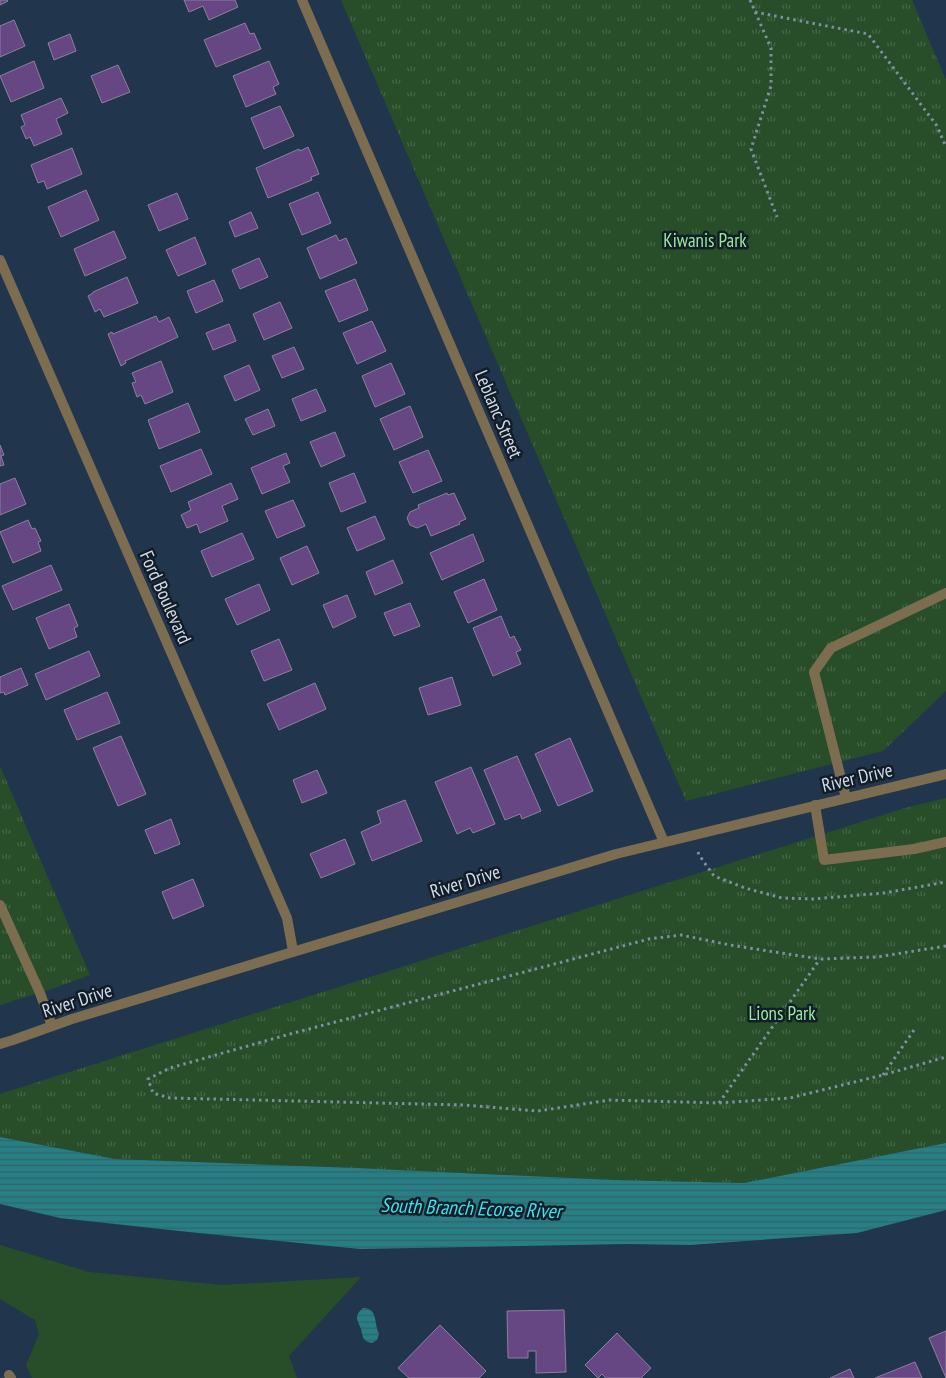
<svg xmlns="http://www.w3.org/2000/svg" width="946" height="1378" viewBox="0 0 946 1378" font-family="'PT Sans Narrow',sans-serif">
  <style>
    .green { fill: #274e28 }
    .park { fill: url(#park-tufts) }
    .water { fill: url(#water-rules) }
    .building { fill: #674783; stroke: #8e7f9e }
    .lines { fill: none; stroke-linecap: round; stroke-linejoin: round }
    .path { stroke: #7f8fa1; stroke-width: 3; stroke-dasharray: 2.5 4; stroke-linecap: butt }
    .service { stroke: #7c6d51; stroke-width: 10 }
    .minor { stroke: #7c6d51; stroke-width: 10 }
    .tertiary { stroke: #7c6d51; stroke-width: 10 }
    .labels { text-anchor: middle; dominant-baseline: central; stroke-width: 5; stroke-linejoin: round; paint-order: stroke }
    .park-label { font-size: 19px; fill: #9bea9d; stroke: #131d27 }
    .street-label { font-size: 19px; fill: #cedbe9; stroke: #131d27 }
    .water-label { font-size: 20px; font-style: italic; fill: #3ce2ed; stroke: #131d27 }
  </style>
  <defs>
    <pattern id="park-tufts" width="24" height="20" patternUnits="userSpaceOnUse" patternTransform="scale(1.25)"><rect width="24" height="20" fill="#274e28"/><path d="M3 7l-1-3M5 7V3M7 7l1-3M15 17l-1-3M17 17v-4M19 17l1-3" fill="none" stroke="#456747"/></pattern>
    <pattern id="water-rules" width="6" height="5" patternUnits="userSpaceOnUse" patternTransform="scale(1.25)"><rect width="6" height="5" fill="#277e84"/><path d="M0 2.5h6" fill="none" stroke="#30666b"/></pattern>
  </defs>
  <rect width="100%" height="100%" fill="#21364c"/>
  <polygon class="green" points="0,1245 89,1272 222,1285 361,1277 289,1356 297,1378 32,1378 26,1365 39,1334 35,1320 0,1299"/>
  <g class="park">
    <polygon points="341,0 912,0 946,80 946,691 883,751 686,801"/>
    <polygon points="0,766 90,975 55,988 0,1005"/>
    <polygon points="946,798 946,1143 744,1183 614,1180 357,1168 115,1159 0,1137 0,1094 905,808"/>
  </g>
  <g class="water">
    <polygon points="0,1137 115,1159 357,1168 614,1180 744,1183 946,1143 946,1210 857,1233 690,1245 627,1244 360,1249 179,1231 60,1218 0,1204"/>
    <path d="M 363,1308 C 378,1308 374,1324 379,1334 L 377,1340 L 372,1343 C 362,1341 363,1337 361,1329 C 358,1320 353,1317 363,1308 Z"/>
  </g>
  <g class="building">
    <polygon points="0,0 7,0 8,1 0,5"/>
    <polygon points="184,0 235,0 238,7 209,20 203,6 189,12"/>
    <polygon points="14,20 25,46 0,57 0,26"/>
    <polygon points="245,23 250,34 254,33 261,49 216,67 204,40"/>
    <polygon points="70,34 76,51 54,60 48,43"/>
    <polygon points="34,61 44,88 11,102 0,76"/>
    <polygon points="269,61 279,84 273,87 276,94 246,107 233,76"/>
    <polygon points="118,65 130,92 102,103 91,76"/>
    <polygon points="61,98 68,113 56,119 62,134 34,146 30,137 26,139 21,127 25,125 21,115"/>
    <polygon points="280,106 294,136 264,149 251,118"/>
    <polygon points="308,147 319,174 311,177 312,180 268,198 256,168 299,149 300,151"/>
    <polygon points="72,148 82,174 47,189 44,181 38,183 31,165"/>
    <polygon points="86,190 99,220 61,237 48,207"/>
    <polygon points="318,192 331,223 302,235 289,204"/>
    <polygon points="177,193 188,219 159,231 148,205"/>
    <polygon points="251,212 258,228 235,237 229,222"/>
    <polygon points="114,231 126,258 85,276 74,249"/>
    <polygon points="336,235 339,241 346,238 357,263 320,279 307,248"/>
    <polygon points="195,237 206,264 178,276 166,250"/>
    <polygon points="259,258 268,277 240,289 232,270"/>
    <polygon points="127,277 138,303 104,317 100,309 95,312 88,296 93,293 93,292"/>
    <polygon points="355,279 368,310 339,322 325,291"/>
    <polygon points="214,280 223,301 196,313 187,291"/>
    <polygon points="280,302 292,328 264,340 253,314"/>
    <polygon points="156,316 159,322 169,317 178,337 125,361 126,363 121,366 108,334 112,332 113,334"/>
    <polygon points="372,321 386,351 357,364 343,333"/>
    <polygon points="229,324 236,341 213,350 206,333"/>
    <polygon points="294,347 304,369 282,378 272,356"/>
    <polygon points="161,361 173,392 145,404 141,395 137,397 132,383 136,382 132,373"/>
    <polygon points="391,363 405,394 375,407 362,376"/>
    <polygon points="249,365 260,390 235,401 224,376"/>
    <polygon points="316,389 326,411 301,421 292,399"/>
    <polygon points="188,403 200,432 159,449 148,420"/>
    <polygon points="410,406 423,437 394,450 380,419"/>
    <polygon points="268,409 275,426 253,435 245,419"/>
    <polygon points="335,432 345,456 321,467 310,442"/>
    <polygon points="0,445 4,455 1,456 4,465 0,466"/>
    <polygon points="201,449 212,474 171,492 160,466"/>
    <polygon points="428,450 442,481 413,493 399,462"/>
    <polygon points="286,453 290,463 283,466 290,482 262,494 251,468"/>
    <polygon points="354,473 366,502 341,512 329,483"/>
    <polygon points="15,478 26,504 0,515 0,484"/>
    <polygon points="231,483 238,499 222,506 228,521 200,533 197,524 187,528 181,515 191,510 188,502"/>
    <polygon points="447,493 448,495 454,493 466,519 459,522 460,524 431,536 426,524 417,528 410,525 407,518 410,512 419,508 418,505"/>
    <polygon points="293,500 305,526 277,538 265,511"/>
    <polygon points="375,516 385,539 357,551 347,528"/>
    <polygon points="28,520 32,529 35,528 41,541 38,542 41,551 13,563 0,532"/>
    <polygon points="242,533 254,559 212,577 201,551"/>
    <polygon points="473,534 484,561 442,580 430,553"/>
    <polygon points="307,546 319,573 292,585 280,558"/>
    <polygon points="393,560 403,583 375,595 366,572"/>
    <polygon points="51,565 62,590 13,610 2,586"/>
    <polygon points="484,579 497,610 468,623 454,592"/>
    <polygon points="259,584 270,610 237,625 225,599"/>
    <polygon points="347,595 356,617 333,628 323,605"/>
    <polygon points="410,603 420,626 394,636 384,613"/>
    <polygon points="69,604 78,626 74,628 77,637 49,649 36,618"/>
    <polygon points="501,616 510,638 514,636 521,650 516,652 521,664 493,676 473,628"/>
    <polygon points="279,639 292,670 264,681 251,651"/>
    <polygon points="89,651 100,676 46,700 35,674"/>
    <polygon points="21,668 28,685 5,695 4,692 0,693 0,677"/>
    <polygon points="452,677 461,705 428,715 419,688"/>
    <polygon points="315,683 326,709 279,730 267,704"/>
    <polygon points="107,692 120,723 77,740 64,710"/>
    <polygon points="121,736 146,794 118,806 93,748"/>
    <polygon points="570,738 593,791 558,806 535,754"/>
    <polygon points="517,756 541,811 522,819 520,814 505,820 484,770"/>
    <polygon points="471,767 495,824 473,833 470,828 457,834 435,782"/>
    <polygon points="317,770 327,793 302,803 293,780"/>
    <polygon points="405,800 422,841 372,861 361,832 381,823 377,811"/>
    <polygon points="171,819 180,844 155,854 145,830"/>
    <polygon points="345,839 355,864 321,878 310,854"/>
    <polygon points="193,879 204,906 173,919 162,892"/>
    <polygon points="564,1310 566,1372 536,1373 536,1351 528,1351 528,1358 508,1358 507,1311"/>
    <polygon points="440,1325 486,1371 479,1378 409,1378 398,1368"/>
    <polygon points="946,1331 946,1378 929,1338"/>
    <polygon points="617,1333 651,1368 641,1378 606,1378 602,1374 598,1378 585,1365"/>
    <polygon points="915,1362 922,1378 875,1378"/>
    <polygon points="850,1369 854,1378 830,1378"/>
  </g>
  <g class="lines">
    <g class="path">
      <polyline points="750,0 771,48 771,86 751,149 777,217"/>
      <polyline points="755,12 868,34 937,126 946,147"/>
      <polyline points="698,852 699,855 714,876 745,888 782,898 813,899 884,893 946,882"/>
      <polyline points="946,946 877,957 820,959 730,945 681,935 649,939 290,1034 170,1068 148,1079 153,1093 170,1098 463,1105 538,1111 610,1100 719,1103 790,1098 883,1075 946,1057"/>
      <polyline points="883,1075 914,1030"/>
      <polyline points="719,1103 820,959"/>
    </g>
    <g class="service">
      <polyline points="846,798 814,672 831,648 946,593"/>
      <polyline points="815,805 824,860 914,849 946,842"/>
      <polyline points="0,905 40,993 52,1026"/>
    </g>
    <g class="minor">
      <polyline points="302,0 664,842"/>
      <polyline points="0,260 287,918 293,951"/>
      <polyline points="9,1375 11,1378"/>
    </g>
    <polyline class="tertiary" points="0,1044 13,1040 72,1019 616,854 946,774"/>
  </g>
  <g class="labels">
    <g class="park-label">
      <text x="705" y="240">Kiwanis Park</text>
      <text x="782" y="1013">Lions Park</text>
    </g>
    <g class="street-label">
      <text transform="translate(499 414) rotate(67)">Leblanc Street</text>
      <text transform="translate(166 597) rotate(66)">Ford Boulevard</text>
      <text transform="translate(857 777) rotate(-13)">River Drive</text>
      <text transform="translate(465 881) rotate(-17)">River Drive</text>
      <text transform="translate(77 1000) rotate(-18)">River Drive</text>
    </g>
    <g class="water-label">
      <text transform="translate(471 1208) rotate(2)">South Branch Ecorse River</text>
    </g>
  </g>
</svg>
